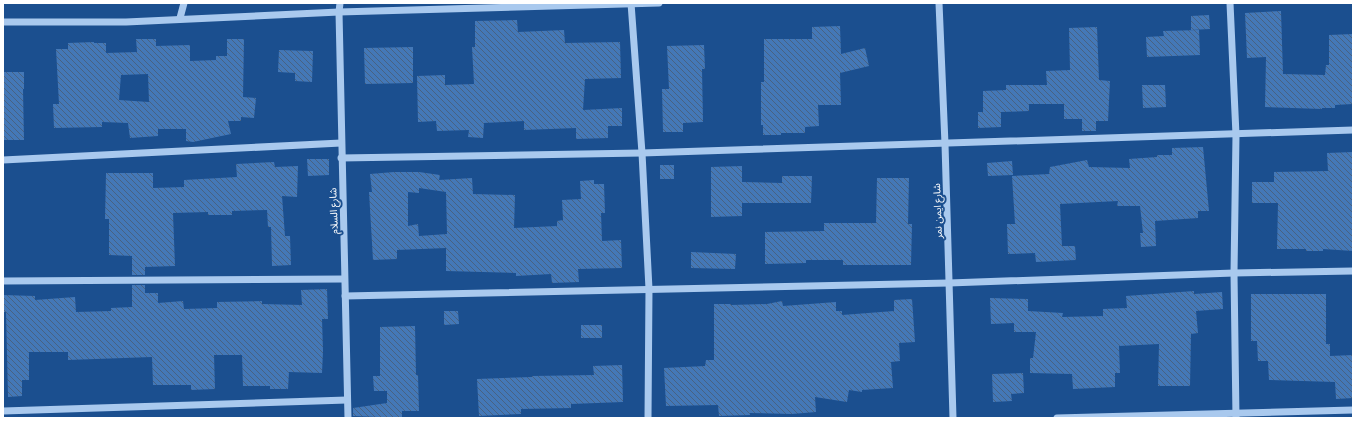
<svg xmlns="http://www.w3.org/2000/svg" width="1356" height="421" viewBox="0 0 1356 421" font-family="'Public Sans','Noto Sans Arabic',sans-serif">
  <style>
    .building { fill: url(#building-back-hatch); fill-rule: evenodd }
    .lines { fill: none; stroke-linecap: round; stroke-linejoin: round }
    .minor { stroke: #a9c9ee; stroke-width: 7 }
    .labels { text-anchor: middle; dominant-baseline: central; stroke-width: 4; stroke-linejoin: round; paint-order: stroke }
    .street-label { font-size: 10px; fill: #fff; stroke: #1b4f8f }
  </style>
  <defs>
    <pattern id="building-back-hatch" width="6" height="6" patternUnits="userSpaceOnUse"><rect width="6" height="6" fill="#4478b7"/><path d="M-1 5l2 2M0 0l6 6M5-1l2 2" fill="none" stroke="#486282"/></pattern>
  </defs>
  <rect width="100%" height="100%" fill="#1b4f8f"/>
  <g class="building">
    <polygon points="1281,11 1283,74 1325,75 1326,65 1329,65 1329,35 1353,34 1353,104 1335,105 1335,108 1322,108 1322,109 1265,107 1266,57 1247,58 1245,13"/>
    <polygon points="1209,15 1210,29 1191,30 1191,16"/>
    <polygon points="517,20 518,32 564,30 565,43 620,42 621,78 585,79 583,110 622,108 622,126 608,126 608,138 576,139 576,128 524,130 524,121 484,123 483,138 468,137 469,130 437,131 436,121 418,122 417,76 445,75 445,85 474,84 472,47 475,47 475,21"/>
    <polygon points="840,26 841,54 865,48 869,66 840,73 841,105 818,105 819,126 805,127 805,133 781,133 781,135 763,135 763,125 761,125 761,82 764,82 764,39 812,39 812,27"/>
    <polygon points="1097,27 1099,80 1110,81 1108,121 1096,121 1096,131 1082,131 1082,119 1064,119 1064,104 1029,104 1029,111 1001,112 1001,127 978,128 978,112 983,112 983,91 1006,90 1006,85 1047,85 1046,71 1070,70 1069,28"/>
    <polygon points="1199,30 1200,55 1147,57 1146,37 1164,36 1163,31"/>
    <path d="M 136,39 L 156,39 L 156,46 L 190,45 L 190,61 L 216,60 L 216,56 L 227,56 L 227,39 L 244,39 L 243,97 L 256,98 L 254,118 L 241,117 L 241,121 L 228,121 L 231,134 L 193,142 L 186,141 L 186,129 L 158,129 L 158,136 L 130,138 L 128,123 L 102,122 L 102,127 L 54,128 L 53,104 L 59,104 L 56,49 L 68,49 L 68,43 L 94,42 L 94,43 L 106,43 L 106,53 L 137,52 ZM 148,74 L 149,102 L 119,100 L 121,75 Z"/>
    <polygon points="704,45 705,69 702,69 703,122 683,123 683,132 663,132 662,89 669,89 667,46"/>
    <polygon points="413,47 413,83 365,84 364,48"/>
    <polygon points="279,50 313,51 312,82 295,81 295,73 278,72"/>
    <polygon points="3,72 24,72 24,89 23,89 24,140 3,140"/>
    <polygon points="1142,85 1165,85 1166,107 1143,108"/>
    <polygon points="1203,147 1209,211 1198,211 1198,218 1155,221 1156,246 1141,247 1140,233 1143,233 1140,206 1117,206 1118,201 1060,204 1062,246 1075,246 1076,260 1036,262 1035,253 1008,254 1007,224 1015,224 1012,176 1049,174 1050,167 1087,160 1089,167 1130,168 1129,159 1157,157 1157,155 1172,155 1172,148"/>
    <polygon points="1353,152 1353,251 1323,249 1323,251 1306,251 1306,249 1277,249 1278,203 1252,203 1252,182 1274,182 1274,172 1328,171 1327,153"/>
    <polygon points="307,159 329,159 329,175 308,176"/>
    <polygon points="1012,161 1013,175 988,176 987,163"/>
    <polygon points="274,162 275,167 298,166 297,197 282,196 285,236 290,236 291,265 272,266 271,227 268,227 267,210 232,211 232,215 208,215 208,212 173,213 175,266 145,267 145,275 132,275 132,256 109,255 109,219 105,219 106,173 153,173 153,188 184,187 184,180 237,177 236,164"/>
    <rect x="660" y="165" width="14" height="14"/>
    <polygon points="742,166 742,182 782,183 782,176 812,176 811,203 742,203 742,216 711,217 711,167"/>
    <path d="M 394,172 L 419,172 L 440,175 L 439,180 L 472,178 L 473,194 L 515,195 L 514,228 L 557,226 L 557,221 L 563,220 L 562,200 L 581,199 L 580,181 L 594,180 L 594,184 L 604,184 L 605,213 L 601,213 L 602,241 L 621,240 L 622,268 L 578,269 L 579,282 L 552,283 L 551,274 L 516,276 L 516,273 L 446,271 L 446,248 L 397,250 L 397,259 L 373,260 L 369,192 L 372,192 L 370,174 ZM 419,188 L 446,192 L 447,234 L 419,236 L 418,224 L 408,226 L 408,192 L 419,193 Z"/>
    <polygon points="877,178 909,178 908,224 912,224 911,265 843,265 843,260 806,260 806,263 765,264 765,232 824,231 824,223 876,223"/>
    <polygon points="691,252 736,254 735,269 691,268"/>
    <polygon points="132,285 145,285 145,293 158,293 158,303 183,301 184,309 217,308 217,302 262,301 262,304 302,305 301,290 327,289 328,319 322,319 323,351 322,373 289,372 288,389 270,389 270,386 243,386 242,355 214,355 215,389 191,390 191,385 153,385 152,357 68,360 68,352 29,352 29,380 22,380 22,396 8,397 6,312 3,312 3,295 35,296 35,300 75,297 76,312 111,311 111,308 132,307"/>
    <polygon points="1194,291 1194,294 1222,292 1223,309 1196,311 1198,333 1191,334 1190,386 1158,386 1159,344 1119,346 1120,373 1115,373 1115,387 1073,389 1072,374 1030,373 1030,358 1033,358 1036,332 1014,332 1014,323 991,324 990,298 1028,299 1028,311 1063,313 1062,317 1103,316 1103,309 1127,308 1126,296"/>
    <polygon points="1251,294 1326,294 1326,344 1330,344 1330,356 1353,355 1353,398 1336,399 1335,382 1269,380 1268,361 1258,361 1257,341 1251,341"/>
    <polygon points="912,299 915,342 899,343 900,361 891,362 893,388 862,390 862,392 849,390 847,402 815,397 816,412 792,414 750,413 750,415 719,416 718,405 666,406 664,368 705,366 706,360 714,360 714,304 731,304 731,305 767,304 782,301 783,306 836,302 836,311 842,311 842,315 894,311 894,300"/>
    <polygon points="444,311 458,311 459,324 444,325"/>
    <rect x="581" y="325" width="21" height="13"/>
    <polygon points="415,326 416,375 418,375 419,411 402,411 402,418 353,416 353,408 387,403 387,391 374,391 373,376 380,376 380,327"/>
    <polygon points="622,365 623,402 571,404 571,408 521,409 521,414 479,416 477,379 532,377 532,376 594,375 593,366"/>
    <polygon points="1023,373 1024,393 1011,394 1012,401 993,402 992,374"/>
  </g>
  <g class="lines">
    <g class="minor">
      <polyline points="340,3 339,12 348,418"/>
      <polyline points="631,3 642,153 649,289 648,418"/>
      <polyline points="939,3 945,144 953,418"/>
      <polyline points="1230,3 1236,135 1234,273 1236,418"/>
      <polyline points="180,18 184,3"/>
      <polyline points="3,22 126,22 339,12 659,3"/>
      <polyline points="341,158 642,153 1353,130"/>
      <polyline points="3,160 341,143"/>
      <polyline points="3,281 344,279"/>
      <polyline points="345,296 949,283 1234,273 1353,271"/>
      <polyline points="3,411 347,400"/>
      <polyline points="1057,418 1353,410"/>
    </g>
  </g>
  <g class="labels">
    <g class="street-label">
      <text transform="translate(333 211) rotate(-92)">شارع السلام</text>
      <text transform="translate(937 211) rotate(-92)">شارع ايمن نمر</text>
    </g>
  </g>
  <rect width="1356" height="421" fill="none" stroke="#ffffff" stroke-width="8"/>
</svg>
